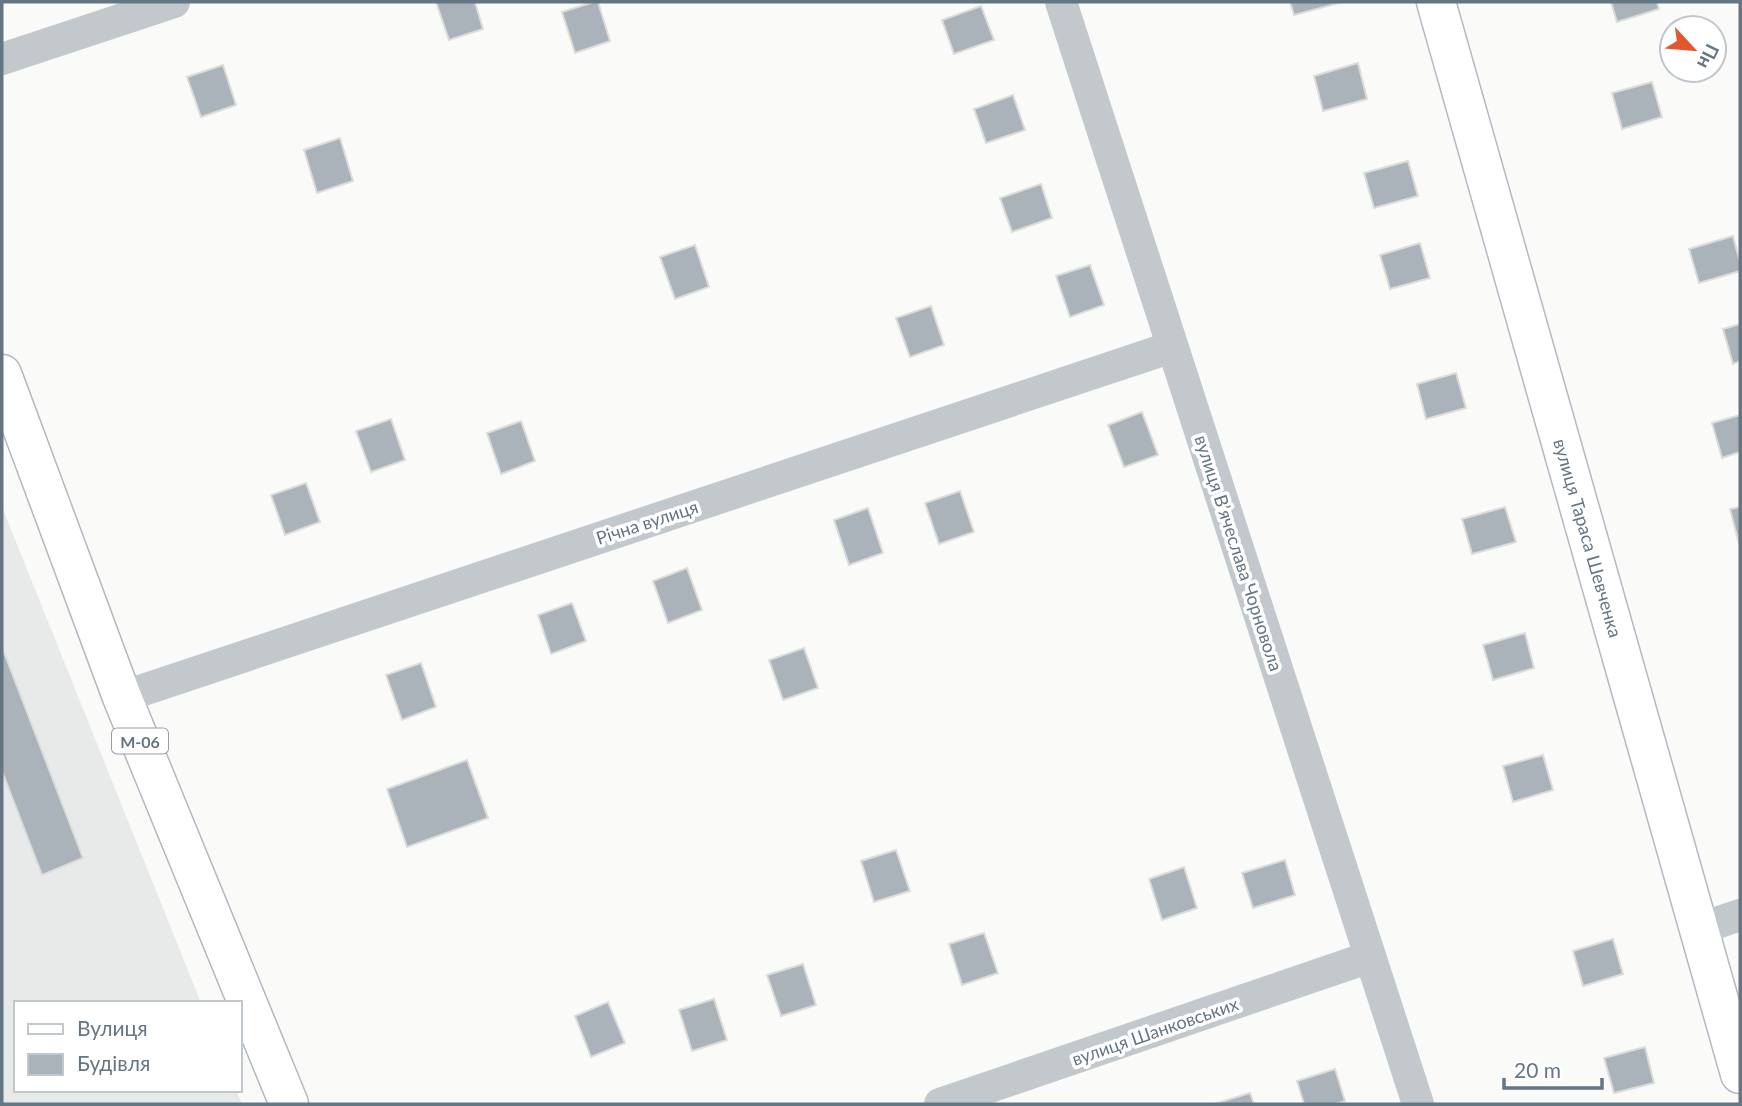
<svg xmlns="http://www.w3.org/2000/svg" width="1742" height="1106" viewBox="0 0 1742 1106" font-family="Lato,sans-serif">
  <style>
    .built { fill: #e8e9e9 }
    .building { fill: #aab3b9; stroke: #dcdcda; stroke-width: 2 }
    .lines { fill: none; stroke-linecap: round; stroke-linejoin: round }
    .secondary-casing { stroke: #b3babf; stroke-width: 41 }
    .highway-casing { stroke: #b4b9bd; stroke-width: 41 }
    .street { stroke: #c3c8cc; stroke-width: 32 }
    .secondary { stroke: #fff; stroke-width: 38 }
    .highway { stroke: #fff; stroke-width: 38 }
    .labels { text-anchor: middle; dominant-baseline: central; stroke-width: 7; stroke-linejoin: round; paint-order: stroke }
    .shield { fill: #fff; stroke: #939fa8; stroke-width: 2 }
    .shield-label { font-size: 16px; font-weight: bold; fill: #657683 }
    .street-label { font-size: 18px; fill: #657683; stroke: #fff }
  </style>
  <rect width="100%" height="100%" fill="#fafaf8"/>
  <polygon class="built" points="2,507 201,1003 16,1003 16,1090 236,1090 242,1104 2,1104"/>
  <g class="building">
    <polygon points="436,2 475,2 483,29 449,40"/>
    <polygon points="594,2 598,2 610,41 575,53 562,12"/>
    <polygon points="1290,2 1338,2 1339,3 1294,15"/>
    <polygon points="1611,2 1657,2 1659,9 1617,22"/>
    <polygon points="981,6 994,40 954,54 942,20"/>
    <polygon points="1358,63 1367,99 1323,111 1314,76"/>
    <polygon points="223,65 236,105 201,117 187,77"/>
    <polygon points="1652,82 1662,117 1622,129 1612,93"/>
    <polygon points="1013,95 1025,130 986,143 974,109"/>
    <polygon points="340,138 353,181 317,193 304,150"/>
    <polygon points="1408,161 1418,196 1374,208 1364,173"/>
    <polygon points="1041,184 1052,218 1012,232 1000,198"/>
    <polygon points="1733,236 1740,263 1740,271 1699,283 1689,249"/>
    <polygon points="1420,243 1430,278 1390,289 1380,255"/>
    <polygon points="695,245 709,287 675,299 660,257"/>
    <polygon points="1090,265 1104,305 1070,317 1056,276"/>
    <polygon points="931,306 944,345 910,357 896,318"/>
    <polygon points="1740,324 1740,361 1733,364 1723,329"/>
    <polygon points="1456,373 1466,408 1426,419 1417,384"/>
    <polygon points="1142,412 1158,455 1124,467 1108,425"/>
    <polygon points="1740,415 1740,452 1722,458 1712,423"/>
    <polygon points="391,419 405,460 371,472 356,431"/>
    <polygon points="521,421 535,461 501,474 487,433"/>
    <polygon points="306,483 320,522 285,535 271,495"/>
    <polygon points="960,491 974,532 939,544 925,503"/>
    <polygon points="1505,507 1516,542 1472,554 1462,519"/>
    <polygon points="1740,507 1740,544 1739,544 1730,509"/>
    <polygon points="868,508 883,553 849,565 834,520"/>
    <polygon points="687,568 702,610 668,623 653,581"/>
    <polygon points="572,603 586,641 551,654 538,615"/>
    <polygon points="1525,633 1534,668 1493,680 1483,645"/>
    <polygon points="2,647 83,858 42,875 2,771"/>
    <polygon points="804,648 818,688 783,700 769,660"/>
    <polygon points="421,663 436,707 402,720 386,675"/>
    <polygon points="1543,755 1553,790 1513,802 1503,766"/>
    <polygon points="467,760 488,818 407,847 387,789"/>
    <polygon points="896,850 910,891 874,902 861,861"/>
    <polygon points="1285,860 1295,895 1253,908 1242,873"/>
    <polygon points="1184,867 1197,908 1162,920 1149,879"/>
    <polygon points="984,933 998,973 962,985 949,944"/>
    <polygon points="1613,939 1623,974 1583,986 1573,951"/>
    <polygon points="803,964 816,1005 781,1016 767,975"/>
    <polygon points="714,999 727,1040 692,1051 679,1010"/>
    <polygon points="608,1002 625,1043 591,1057 575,1016"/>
    <polygon points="1645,1047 1654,1083 1614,1093 1604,1058"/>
    <polygon points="1335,1069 1345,1101 1336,1104 1304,1104 1297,1081"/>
    <polygon points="1250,1093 1254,1104 1214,1104"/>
  </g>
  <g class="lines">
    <defs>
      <polyline id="secondary" points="1436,2 1740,1074"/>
      <polyline id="highway" points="2,374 122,697 289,1104"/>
    </defs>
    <use href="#secondary" class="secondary-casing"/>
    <use href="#highway" class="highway-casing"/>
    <g class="street">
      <polyline points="1061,2 1418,1104"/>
      <polyline points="2,59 174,2"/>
      <polyline points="122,697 1172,347"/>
      <polyline points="1699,929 1740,915"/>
      <polyline points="940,1104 1370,957"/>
    </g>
    <use href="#secondary" class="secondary"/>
    <use href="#highway" class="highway"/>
  </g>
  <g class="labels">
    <rect class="shield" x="112" y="728.5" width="56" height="25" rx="5"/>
    <g class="shield-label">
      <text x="140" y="741">М-06</text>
    </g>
    <g class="street-label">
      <text transform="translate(647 522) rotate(-18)">Річна вулиця</text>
      <text transform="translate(1588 538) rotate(74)">вулиця Тараса Шевченка</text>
      <text transform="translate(1239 553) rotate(72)">вулиця Вʼячеслава Чорновола</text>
      <text transform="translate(1155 1031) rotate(-19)">вулиця Шанковських</text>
    </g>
  </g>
  <rect width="1742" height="1106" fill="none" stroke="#657683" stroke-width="7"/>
  <rect x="14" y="1001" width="228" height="91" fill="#ffffff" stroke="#c1c8cd" stroke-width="2"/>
  <rect x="28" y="1024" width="35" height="10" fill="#ffffff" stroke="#c1c8cd" stroke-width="2"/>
  <text x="77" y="1036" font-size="21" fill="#657683">Вулиця</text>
  <rect x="28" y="1054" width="35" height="21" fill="#aab3b9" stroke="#c1c8cd" stroke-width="2"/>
  <text x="77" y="1071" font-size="21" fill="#657683">Будівля</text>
  <g transform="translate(1693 49) rotate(116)"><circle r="33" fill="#ffffff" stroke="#c1c8cd" stroke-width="2"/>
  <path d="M0-5L12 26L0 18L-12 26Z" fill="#e4572e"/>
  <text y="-10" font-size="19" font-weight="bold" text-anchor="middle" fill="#657683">Пн</text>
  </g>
  <path d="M1504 1078v10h98v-10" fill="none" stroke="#657683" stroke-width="3.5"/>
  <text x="1514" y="1078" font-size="21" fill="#657683" stroke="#ffffff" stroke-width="5" paint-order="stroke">20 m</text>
</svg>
